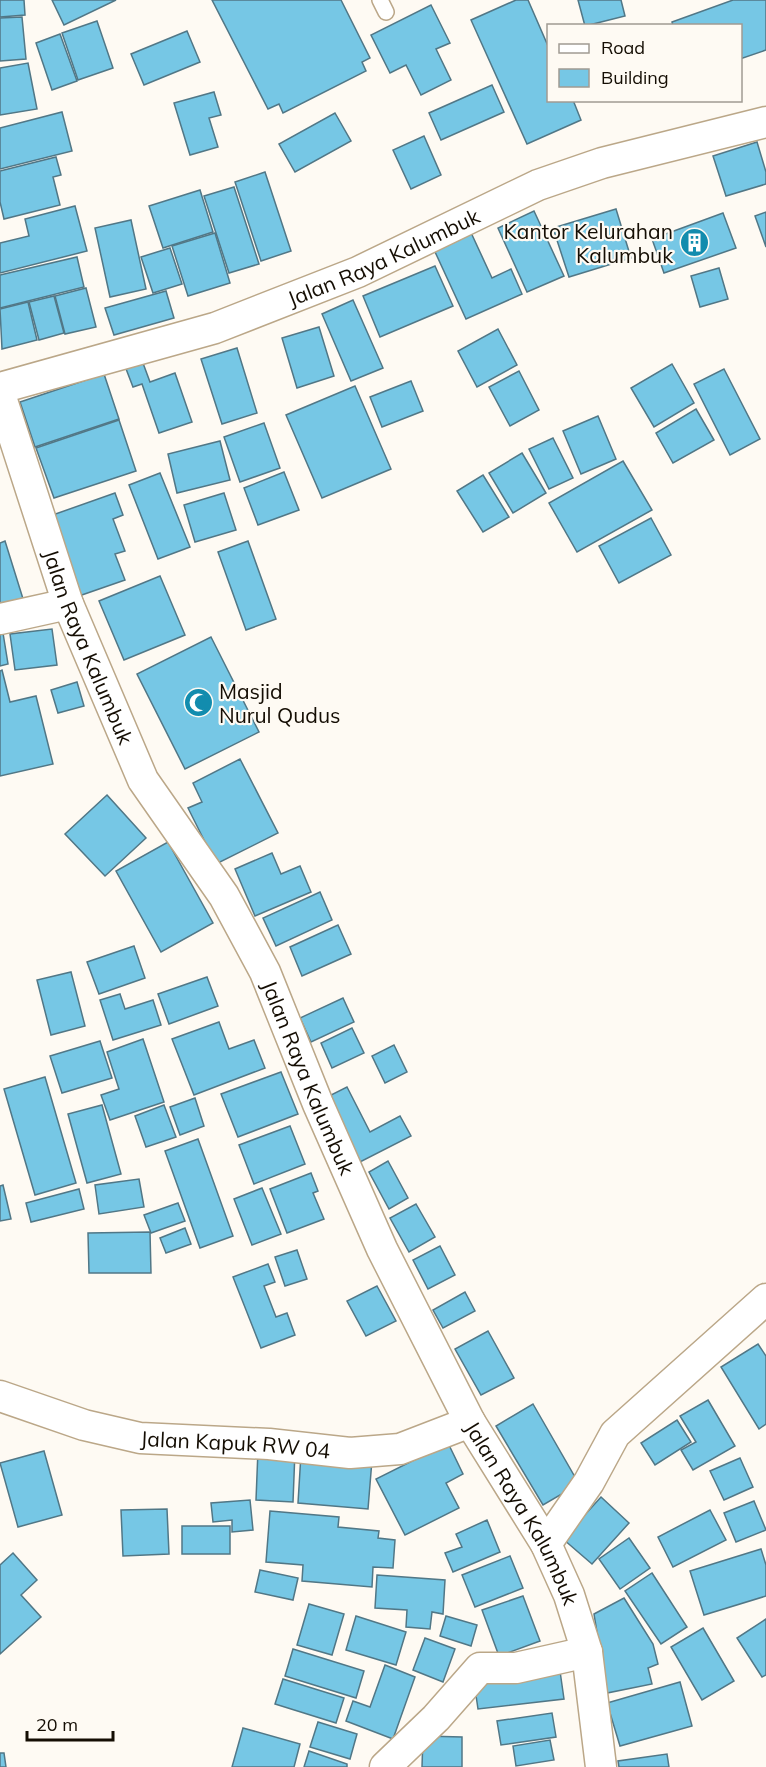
<svg xmlns="http://www.w3.org/2000/svg" width="766" height="1767" viewBox="0 0 766 1767" font-family="Mulish,sans-serif">
  <style>
    .building { fill: #76c7e5; stroke: #517786; stroke-width: 1.5 }
    .lines { fill: none; stroke-linecap: round; stroke-linejoin: round }
    .service-casing { stroke: #bba788; stroke-width: 18 }
    .minor-casing { stroke: #bba788; stroke-width: 33 }
    .service { stroke: #fff; stroke-width: 15 }
    .minor { stroke: #fff; stroke-width: 30 }
    .labels { text-anchor: middle; dominant-baseline: central; stroke-width: 4.5; stroke-linejoin: round; paint-order: stroke }
    .poi-label { font-size: 21px; fill: #140d03; stroke: #fefaf3; text-anchor: end }
    .street-label { font-size: 21px; fill: #140d03; stroke: #fefaf3 }
  </style>
  <rect width="100%" height="100%" fill="#fefaf3"/>
  <g class="building">
    <polygon points="0,0 24,0 25,15 0,17"/>
    <polygon points="52,0 116,0 64,25"/>
    <polygon points="212,0 341,0 370,58 362,62 366,71 283,113 279,104 268,109"/>
    <polygon points="516,0 528,0 548,46 548,100 573,100 581,120 527,144 471,20"/>
    <polygon points="578,0 621,0 625,16 585,26"/>
    <polygon points="733,0 766,0 766,50 740,59 740,26 673,26 672,22"/>
    <polygon points="431,5 450,43 436,49 451,80 421,95 406,65 390,73 371,35"/>
    <polygon points="22,17 26,59 0,61 0,18"/>
    <polygon points="97,21 113,68 78,80 62,33"/>
    <polygon points="187,31 200,62 144,85 131,54"/>
    <polygon points="60,34 77,81 52,90 36,43"/>
    <polygon points="28,63 37,109 0,115 0,68"/>
    <polygon points="492,85 504,112 441,140 429,113"/>
    <polygon points="214,92 221,115 209,118 218,147 190,155 174,103"/>
    <polygon points="62,112 72,151 0,169 0,128"/>
    <polygon points="335,113 351,141 295,172 279,144"/>
    <polygon points="424,136 441,175 411,189 393,150"/>
    <polygon points="757,142 766,172 766,184 726,196 713,156"/>
    <polygon points="56,157 61,175 53,177 60,205 4,219 0,202 0,171"/>
    <polygon points="265,172 291,251 261,261 235,182"/>
    <polygon points="234,187 259,264 229,273 204,196"/>
    <polygon points="200,190 213,232 163,248 149,206"/>
    <polygon points="75,206 87,251 0,273 0,243 29,236 25,219"/>
    <polygon points="616,209 631,258 569,277 553,228"/>
    <polygon points="534,211 564,276 527,292 498,228"/>
    <polygon points="766,212 766,247 755,216"/>
    <polygon points="723,213 736,248 664,273 652,239"/>
    <polygon points="131,220 146,289 110,297 95,228"/>
    <polygon points="467,224 492,278 511,269 522,294 466,319 430,241"/>
    <polygon points="215,233 230,283 188,296 172,246"/>
    <polygon points="170,248 182,284 153,293 141,257"/>
    <polygon points="77,257 84,287 0,308 0,275"/>
    <polygon points="435,266 453,306 380,337 363,296"/>
    <polygon points="719,268 728,299 700,307 691,276"/>
    <polygon points="86,288 96,327 65,334 55,296"/>
    <polygon points="166,291 174,318 114,335 105,308"/>
    <polygon points="54,296 64,333 39,340 29,302"/>
    <polygon points="353,300 383,368 351,381 322,314"/>
    <polygon points="28,302 37,340 2,349 0,309"/>
    <polygon points="319,327 334,376 297,388 282,338"/>
    <polygon points="498,329 517,365 477,387 458,351"/>
    <polygon points="237,348 257,413 222,424 201,359"/>
    <polygon points="140,355 150,382 175,373 192,422 159,433 142,384 133,387 123,361"/>
    <polygon points="672,364 694,403 654,427 631,388"/>
    <polygon points="724,369 760,439 730,455 694,384"/>
    <polygon points="519,371 539,410 510,426 489,387"/>
    <polygon points="104,374 119,419 35,447 20,402"/>
    <polygon points="411,381 423,411 382,427 370,397"/>
    <polygon points="355,386 391,469 322,498 286,415"/>
    <polygon points="696,409 714,440 673,463 656,433"/>
    <polygon points="598,416 616,459 581,474 563,431"/>
    <polygon points="119,420 136,471 54,498 36,448"/>
    <polygon points="264,423 280,468 240,482 224,437"/>
    <polygon points="553,438 573,478 549,489 529,449"/>
    <polygon points="220,441 230,480 177,493 168,454"/>
    <polygon points="522,453 546,493 513,513 489,473"/>
    <polygon points="623,461 652,510 577,552 549,503"/>
    <polygon points="284,472 299,510 258,525 244,488"/>
    <polygon points="160,473 190,547 158,559 129,485"/>
    <polygon points="483,475 509,517 483,532 457,491"/>
    <polygon points="115,493 123,515 113,519 125,551 115,554 125,580 76,597 47,517"/>
    <polygon points="224,493 236,530 195,542 184,505"/>
    <polygon points="651,518 671,555 619,583 599,546"/>
    <polygon points="5,541 24,602 0,607 0,543"/>
    <polygon points="248,541 276,619 246,630 218,552"/>
    <polygon points="160,576 185,635 124,660 99,601"/>
    <polygon points="52,629 57,665 15,670 10,634"/>
    <polygon points="3,633 8,664 0,666 0,634"/>
    <polygon points="211,637 259,732 185,769 137,674"/>
    <polygon points="2,670 10,702 36,696 53,764 0,776 0,671"/>
    <polygon points="77,682 84,706 58,713 51,690"/>
    <polygon points="240,759 278,833 216,864 188,808 202,802 193,783"/>
    <polygon points="107,795 146,838 105,876 65,834"/>
    <polygon points="168,842 213,923 161,952 116,871"/>
    <polygon points="272,853 281,874 300,866 311,892 255,916 235,869"/>
    <polygon points="320,892 332,920 276,946 263,918"/>
    <polygon points="338,925 351,954 302,976 290,947"/>
    <polygon points="134,946 145,978 99,994 87,962"/>
    <polygon points="71,972 85,1026 51,1035 37,980"/>
    <polygon points="207,977 218,1006 169,1024 158,994"/>
    <polygon points="120,994 125,1009 153,1000 161,1025 113,1040 100,1000"/>
    <polygon points="343,998 354,1022 311,1042 300,1018"/>
    <polygon points="219,1022 229,1049 254,1040 265,1068 194,1095 172,1039"/>
    <polygon points="352,1028 364,1053 332,1068 321,1043"/>
    <polygon points="143,1039 164,1102 110,1120 101,1095 119,1089 107,1052"/>
    <polygon points="100,1041 112,1078 62,1093 50,1056"/>
    <polygon points="394,1045 407,1072 385,1083 372,1056"/>
    <polygon points="281,1072 298,1114 238,1137 221,1094"/>
    <polygon points="45,1077 76,1183 35,1195 4,1089"/>
    <polygon points="347,1087 370,1132 400,1116 411,1136 358,1163 325,1098"/>
    <polygon points="195,1098 204,1126 180,1135 170,1107"/>
    <polygon points="102,1105 121,1174 87,1183 68,1114"/>
    <polygon points="164,1105 176,1137 146,1147 135,1116"/>
    <polygon points="290,1126 305,1164 254,1184 239,1145"/>
    <polygon points="198,1139 233,1236 200,1248 165,1151"/>
    <polygon points="388,1161 408,1198 389,1209 369,1172"/>
    <polygon points="311,1173 318,1191 313,1193 324,1219 287,1233 270,1189"/>
    <polygon points="139,1179 144,1207 99,1214 95,1185"/>
    <polygon points="3,1185 11,1219 0,1221 0,1186"/>
    <polygon points="262,1188 281,1234 252,1245 234,1199"/>
    <polygon points="79,1189 84,1209 31,1222 26,1203"/>
    <polygon points="178,1203 185,1221 151,1233 144,1215"/>
    <polygon points="416,1204 435,1237 409,1252 390,1218"/>
    <polygon points="185,1228 191,1244 166,1253 160,1238"/>
    <polygon points="150,1232 151,1273 89,1273 88,1233"/>
    <polygon points="440,1246 455,1275 428,1289 413,1260"/>
    <polygon points="297,1250 307,1279 285,1286 275,1257"/>
    <polygon points="268,1264 275,1282 264,1286 276,1317 287,1313 295,1335 261,1348 233,1277"/>
    <polygon points="377,1286 396,1321 366,1336 347,1301"/>
    <polygon points="465,1292 475,1311 443,1328 433,1310"/>
    <polygon points="488,1331 514,1378 481,1395 455,1349"/>
    <polygon points="758,1344 766,1356 766,1424 759,1429 721,1367"/>
    <polygon points="708,1400 735,1446 693,1470 681,1450 696,1442 680,1416"/>
    <polygon points="533,1404 579,1484 543,1505 496,1426"/>
    <polygon points="677,1420 691,1442 655,1465 641,1443"/>
    <polygon points="448,1443 463,1474 446,1483 459,1508 405,1535 376,1479"/>
    <polygon points="258,1450 295,1451 293,1502 256,1500"/>
    <polygon points="44,1451 62,1515 18,1527 0,1463"/>
    <polygon points="301,1454 372,1460 368,1509 298,1503"/>
    <polygon points="740,1458 753,1487 724,1500 710,1471"/>
    <polygon points="601,1497 629,1523 592,1564 563,1539"/>
    <polygon points="250,1500 253,1530 232,1532 232,1520 213,1522 211,1503"/>
    <polygon points="754,1501 766,1530 736,1542 724,1513"/>
    <polygon points="167,1509 169,1554 123,1556 121,1510"/>
    <polygon points="710,1510 726,1540 673,1567 658,1537"/>
    <polygon points="270,1511 339,1517 338,1527 379,1531 378,1538 395,1540 393,1568 373,1567 372,1587 302,1581 303,1565 266,1562"/>
    <polygon points="487,1520 500,1552 453,1572 445,1553 462,1547 456,1534"/>
    <rect x="182" y="1526" width="48" height="28"/>
    <polygon points="629,1538 650,1568 620,1589 599,1559"/>
    <polygon points="761,1549 766,1565 766,1596 704,1615 690,1571"/>
    <polygon points="13,1553 37,1580 21,1595 41,1617 0,1654 0,1565"/>
    <polygon points="510,1556 523,1588 475,1607 462,1575"/>
    <polygon points="260,1570 298,1578 293,1600 255,1592"/>
    <polygon points="652,1573 687,1627 661,1644 625,1591"/>
    <polygon points="377,1575 445,1580 443,1614 432,1612 430,1629 406,1627 407,1610 375,1608"/>
    <polygon points="523,1596 540,1641 499,1656 482,1610"/>
    <polygon points="624,1598 653,1644 658,1664 648,1668 652,1684 607,1693 594,1614"/>
    <polygon points="309,1604 344,1614 332,1655 297,1645"/>
    <polygon points="356,1616 406,1632 396,1665 346,1650"/>
    <polygon points="446,1616 477,1625 471,1646 440,1636"/>
    <polygon points="766,1619 766,1675 762,1677 737,1638"/>
    <polygon points="703,1628 734,1681 702,1700 671,1647"/>
    <polygon points="425,1638 455,1649 443,1682 413,1670"/>
    <polygon points="293,1649 364,1671 356,1698 285,1676"/>
    <polygon points="559,1664 564,1699 478,1709 473,1675"/>
    <polygon points="385,1665 415,1677 393,1739 346,1721 353,1701 370,1707"/>
    <polygon points="283,1679 344,1698 336,1723 275,1704"/>
    <polygon points="680,1682 692,1726 620,1746 607,1703"/>
    <polygon points="552,1713 556,1737 501,1745 497,1721"/>
    <polygon points="318,1722 357,1734 350,1759 310,1747"/>
    <polygon points="243,1728 300,1744 294,1767 232,1767"/>
    <polygon points="423,1736 462,1737 462,1767 422,1767"/>
    <polygon points="550,1740 554,1760 516,1766 513,1746"/>
    <polygon points="309,1751 347,1764 347,1767 304,1767"/>
    <polygon points="0,1753 4,1753 6,1767 0,1767"/>
    <polygon points="667,1754 669,1767 619,1767 618,1761"/>
  </g>
  <g class="lines">
    <defs>
      <polyline id="service" points="380,0 386,12"/>
      <g id="minor">
        <path id="s1" d="M 0,388 L 215,328 L 358,272 L 538,185 L 602,163 L 766,122"/>
        <path id="s2" d="M 0,394 L 68,604 L 143,780 L 224,896 L 265,972 L 318,1104 L 382,1249 L 470,1422 L 546,1544 L 569,1595 L 587,1652 L 601,1767"/>
        <polyline points="0,619 68,604"/>
        <path id="s3" d="M 0,1396 L 84,1425 L 140,1438 L 269,1444 L 350,1453 L 400,1449 L 470,1422"/>
        <polyline points="546,1544 589,1482 615,1434 766,1299"/>
        <polyline points="385,1767 436,1718 480,1668 516,1668 587,1652"/>
      </g>
    </defs>
    <use href="#service" class="service-casing"/>
    <use href="#minor" class="minor-casing"/>
    <use href="#service" class="service"/>
    <use href="#minor" class="minor"/>
  </g>
  <defs>
    <symbol id="building-disc" viewBox="-11 -11 22 22"><circle r="9.5" fill="#128cae" stroke="#fefaf3"/><path d="M-4-6H4V6H1V3H-1V6H-4ZM-2.5-4.3h1.7v1.8h-1.7ZM.8-4.3h1.7v1.8H.8ZM-2.5-1h1.7V.8h-1.7ZM.8-1h1.7V.8H.8Z" fill="#fff"/></symbol>
    <symbol id="mosque-disc" viewBox="-11 -11 22 22"><circle r="9.5" fill="#128cae" stroke="#fefaf3"/><path d="M3.5-4.9A6 6 0 1 0 3.5 4.9A5 5 0 1 1 3.5-4.9Z" fill="#fff"/></symbol>
  </defs>
  <g fill-rule="evenodd">
    <use href="#building-disc" x="678" y="226" width="33" height="33"/>
    <use href="#mosque-disc" x="182" y="686" width="33" height="33"/>
  </g>
  <g class="labels">
    <g class="poi-label">
      <text x="673" y="231">Kantor Kelurahan<tspan x="673" dy="24">Kalumbuk</tspan></text>
      <text x="219" y="691" text-anchor="start">Masjid<tspan x="219" dy="24">Nurul Qudus</tspan></text>
    </g>
    <g class="street-label">
      <text stroke="none"><textPath href="#s1" startOffset="406">Jalan Raya Kalumbuk</textPath></text>
      <text stroke="none"><textPath href="#s2" startOffset="268">Jalan Raya Kalumbuk</textPath></text>
      <text stroke="none"><textPath href="#s2" startOffset="754">Jalan Raya Kalumbuk</textPath></text>
      <text stroke="none"><textPath href="#s3" startOffset="242">Jalan Kapuk RW 04</textPath></text>
      <text stroke="none"><textPath href="#s2" startOffset="1240">Jalan Raya Kalumbuk</textPath></text>
    </g>
  </g>
  <rect x="547" y="24" width="195" height="78" fill="#fefaf3" stroke="#a09b93" stroke-width="1.5"/>
  <rect x="559" y="44" width="30" height="9" fill="#ffffff" stroke="#a09b93" stroke-width="1.5"/>
  <text x="601" y="54" font-size="18" fill="#140d03">Road</text>
  <rect x="559" y="69" width="30" height="18" fill="#76c7e5" stroke="#a09b93" stroke-width="1.5"/>
  <text x="601" y="84" font-size="18" fill="#140d03">Building</text>
  <path d="M27 1731v9h86v-9" fill="none" stroke="#140d03" stroke-width="3"/>
  <text x="36" y="1731" font-size="18" fill="#140d03" stroke="#fefaf3" stroke-width="4.5" paint-order="stroke">20 m</text>
</svg>
